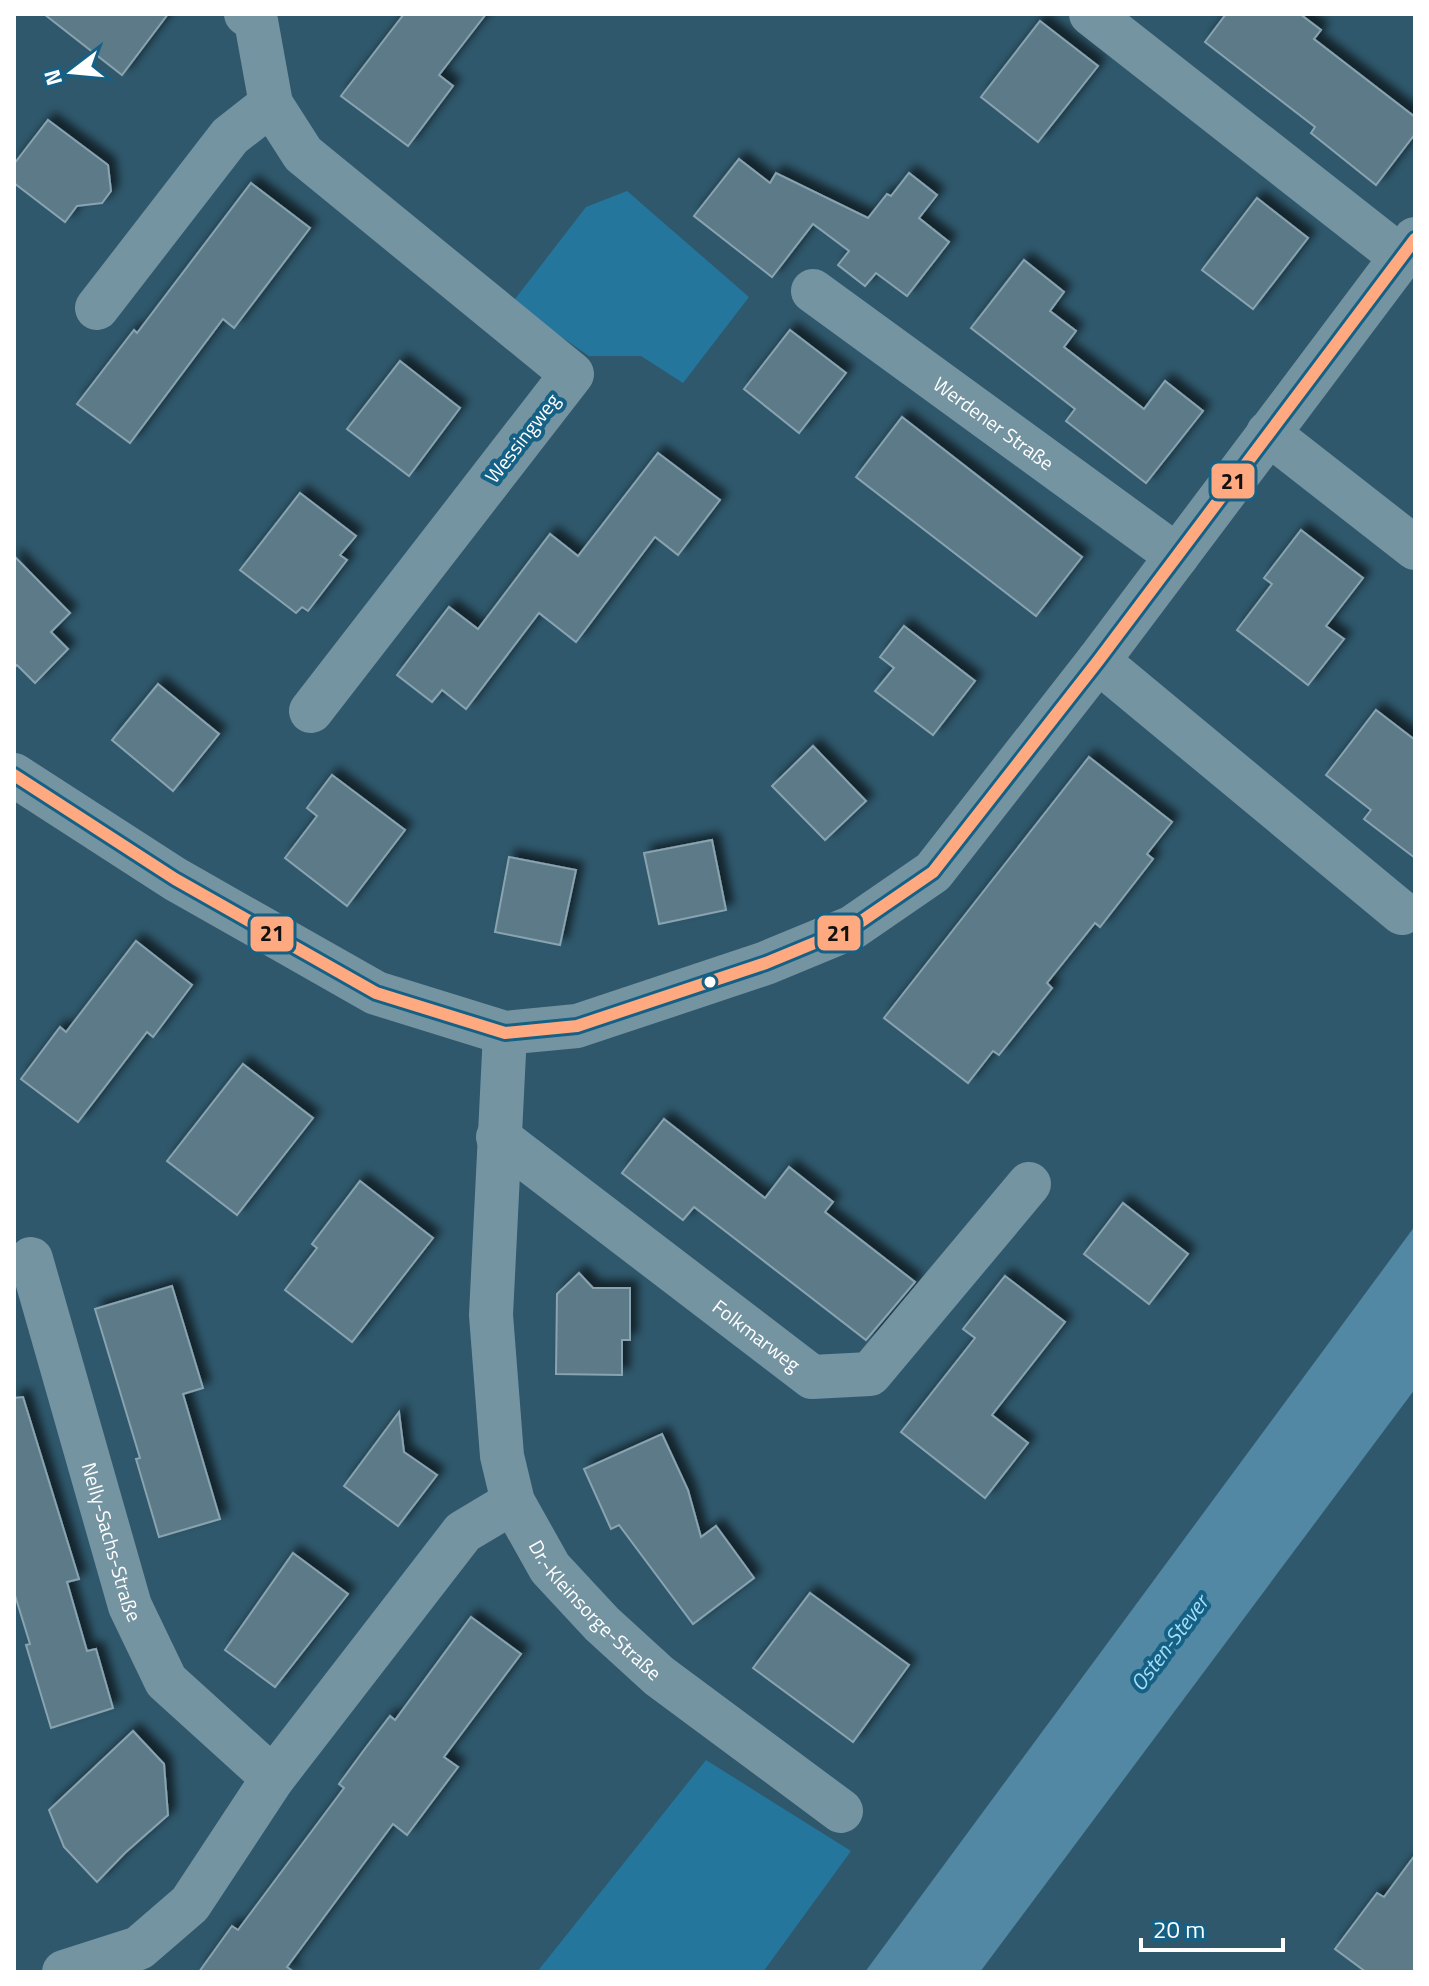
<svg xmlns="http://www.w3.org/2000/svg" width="1429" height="1986" viewBox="0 0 1429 1986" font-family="'Titillium Web',sans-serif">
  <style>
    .green { fill: #25769c }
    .water { fill: #5288a4 }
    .building { fill: #5b7a88; stroke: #89a3b0; stroke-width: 2; filter: url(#shadow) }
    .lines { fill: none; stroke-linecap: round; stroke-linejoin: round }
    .minor { stroke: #7594a2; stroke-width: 44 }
    .bus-1-casing { stroke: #156186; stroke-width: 18 }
    .bus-1 { stroke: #ffa980; stroke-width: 12 }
    .bus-dot { fill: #fff; stroke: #156186; stroke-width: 3 }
    .labels { text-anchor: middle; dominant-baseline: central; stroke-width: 8; stroke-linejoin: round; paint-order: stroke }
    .street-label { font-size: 20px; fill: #fff; stroke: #156186 }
    .water-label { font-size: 22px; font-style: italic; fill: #a5ddf6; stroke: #156186 }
    .line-badge { stroke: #156186; stroke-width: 3 }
    .pale-badge-label { font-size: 22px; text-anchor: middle; font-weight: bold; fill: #111 }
  </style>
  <defs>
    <filter id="shadow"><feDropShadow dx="7" dy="-7" stdDeviation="4" flood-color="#0009"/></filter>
  </defs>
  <rect width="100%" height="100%" fill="#2f586c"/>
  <g class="green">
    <polygon points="627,191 749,297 683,383 641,356 589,356 512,303 586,207"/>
    <polygon points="706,1760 851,1851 763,1972 537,1972"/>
  </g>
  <polygon class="water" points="1415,1226 1415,1389 980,1972 865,1972"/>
  <g class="building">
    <polygon points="44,14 168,14 122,75"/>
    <polygon points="404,14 486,14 439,75 453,86 408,146 341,96"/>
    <polygon points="1226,14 1300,14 1321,30 1314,39 1415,117 1415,134 1376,185 1311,133 1315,127 1205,42"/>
    <polygon points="1040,21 1098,66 1038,142 981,97"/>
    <polygon points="48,120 108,165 111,191 102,203 77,206 65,222 14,183 14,164"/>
    <polygon points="739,159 770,183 776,173 868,218 887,194 891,196 909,173 937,195 919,218 949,242 907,296 876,273 865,286 838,265 849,251 813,224 772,277 694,216"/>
    <polygon points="251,183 310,228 234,328 223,319 130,443 77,404 134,330 137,333"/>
    <polygon points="1257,198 1308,238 1253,309 1202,270"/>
    <polygon points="1024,260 1064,292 1050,311 1076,331 1064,347 1144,409 1165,381 1203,411 1146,483 1066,421 1075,409 971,328"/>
    <polygon points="790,330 846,373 799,433 744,389"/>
    <polygon points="400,361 460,408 409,476 347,429"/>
    <polygon points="902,417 1082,557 1036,616 856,477"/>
    <polygon points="658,453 720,500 678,555 655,537 576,642 539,613 466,709 442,690 432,702 397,675 449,607 478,629 550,534 578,556"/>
    <polygon points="300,493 356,536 340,555 347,560 308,611 302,607 296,613 240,570"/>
    <polygon points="1301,530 1363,578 1326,626 1344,639 1308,685 1237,630 1272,584 1264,578"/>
    <polygon points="14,556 70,613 51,632 68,649 35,683 17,665 14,668"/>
    <polygon points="904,626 975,681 933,735 875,691 894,668 880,657"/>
    <polygon points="158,684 219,734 173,791 112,740"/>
    <polygon points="1376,710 1415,740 1415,858 1364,819 1371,810 1326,775"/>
    <polygon points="813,746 866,801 825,840 772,786"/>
    <polygon points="1089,757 1172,822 1147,854 1153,859 1100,927 1095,923 1047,983 1052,988 999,1055 993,1051 968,1083 884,1018"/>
    <polygon points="332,775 405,830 347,906 285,858 317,816 307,808"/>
    <polygon points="712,840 726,910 659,924 644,853"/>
    <polygon points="509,857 576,870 560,945 495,932"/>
    <polygon points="136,941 192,985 153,1037 147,1032 78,1122 21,1079 60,1027 66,1032"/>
    <polygon points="243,1064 313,1118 237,1215 167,1161"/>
    <polygon points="664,1119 765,1198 789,1167 833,1202 825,1212 915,1282 866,1340 694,1207 683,1220 622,1173"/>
    <polygon points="360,1181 433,1238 352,1342 285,1290 317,1248 312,1244"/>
    <polygon points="1123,1203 1188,1254 1149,1304 1084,1254"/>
    <polygon points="579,1273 593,1288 630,1288 630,1340 622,1340 622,1375 556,1374 557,1294"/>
    <polygon points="1005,1276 1065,1322 992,1415 1028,1443 985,1498 901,1432 975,1338 963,1329"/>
    <polygon points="172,1286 203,1388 183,1394 220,1519 159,1537 136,1459 140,1458 95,1309"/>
    <polygon points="23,1397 79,1579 67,1582 87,1651 96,1649 113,1708 51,1728 26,1645 30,1644 14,1592 14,1398"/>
    <polygon points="399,1412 404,1452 437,1475 398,1526 344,1486"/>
    <polygon points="662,1434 688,1490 701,1537 716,1526 754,1578 693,1624 619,1525 611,1529 584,1469"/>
    <polygon points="293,1553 348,1594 275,1687 225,1650"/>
    <polygon points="810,1593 909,1665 853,1742 753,1668"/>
    <polygon points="471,1617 521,1654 444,1757 458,1767 407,1835 393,1824 287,1967 294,1972 199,1972 232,1926 238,1930 344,1788 339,1784 364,1750 390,1716 395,1720"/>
    <polygon points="133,1731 164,1764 168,1815 125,1853 97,1882 64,1847 49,1810"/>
    <polygon points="1415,1855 1415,1972 1366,1972 1335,1949 1377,1893 1384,1897"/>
  </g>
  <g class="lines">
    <g class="minor">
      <polyline points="246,14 256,21 271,104 303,154 572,374 311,711"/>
      <polyline points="1091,14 1401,257"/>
      <path id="s1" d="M 813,291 L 1177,556"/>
      <polyline points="97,308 230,136 271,104"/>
      <polyline points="1268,433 1415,548"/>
      <polyline points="1098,661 1402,913"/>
      <polyline points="14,775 175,879 376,993 505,1033 577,1026 766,963 853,927 933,872 1098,661 1415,239"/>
      <path id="s2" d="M 505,1033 L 491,1315 L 502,1456 L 513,1502 L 550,1568 L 602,1624 L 659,1676 L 841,1811"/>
      <path id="s3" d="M 498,1137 L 812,1377 L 870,1374 L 1029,1184"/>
      <path id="s4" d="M 31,1259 L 130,1606 L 166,1681 L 273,1778"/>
      <polyline points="64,1972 139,1948 190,1904 273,1778 463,1532 513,1502"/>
    </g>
    <defs>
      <polyline id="bus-1" points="14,775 175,879 376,993 505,1033 577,1026 766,963 853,927 933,872 1098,661 1415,239"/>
    </defs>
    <use href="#bus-1" class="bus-1-casing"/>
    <use href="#bus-1" class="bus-1"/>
  </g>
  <circle class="bus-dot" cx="710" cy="982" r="7"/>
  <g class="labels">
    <g class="street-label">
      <text stroke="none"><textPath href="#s1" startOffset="224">Werdener Straße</textPath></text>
      <text transform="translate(522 438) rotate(-52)">Wessingweg</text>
      <text stroke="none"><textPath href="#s3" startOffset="326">Folkmarweg</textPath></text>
      <text stroke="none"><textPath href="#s4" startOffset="294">Nelly-Sachs-Straße</textPath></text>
      <text stroke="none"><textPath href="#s2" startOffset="608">Dr.-Kleinsorge-Straße</textPath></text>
    </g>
    <g class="water-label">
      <text transform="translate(1169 1643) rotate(-53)">Osten-Stever</text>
    </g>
  </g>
  <g class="line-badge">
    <rect x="1210" y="462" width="46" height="38" rx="8" fill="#ffa980"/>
    <rect x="816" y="914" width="46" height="38" rx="8" fill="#ffa980"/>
    <rect x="249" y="915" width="46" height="38" rx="8" fill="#ffa980"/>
  </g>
  <g class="pale-badge-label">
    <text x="1233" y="489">21</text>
    <text x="839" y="941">21</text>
    <text x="272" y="941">21</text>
  </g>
  <rect width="1429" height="1986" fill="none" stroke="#ffffff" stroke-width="32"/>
  <g transform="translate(72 72) rotate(254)" stroke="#156186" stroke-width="6" paint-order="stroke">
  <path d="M0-6L14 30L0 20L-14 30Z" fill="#ffffff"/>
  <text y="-12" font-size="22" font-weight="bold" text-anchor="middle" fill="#ffffff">N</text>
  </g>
  <path d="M1141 1938v12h142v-12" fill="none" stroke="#ffffff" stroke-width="4"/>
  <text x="1153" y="1938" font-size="24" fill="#ffffff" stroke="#156186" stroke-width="6" paint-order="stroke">20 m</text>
</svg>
